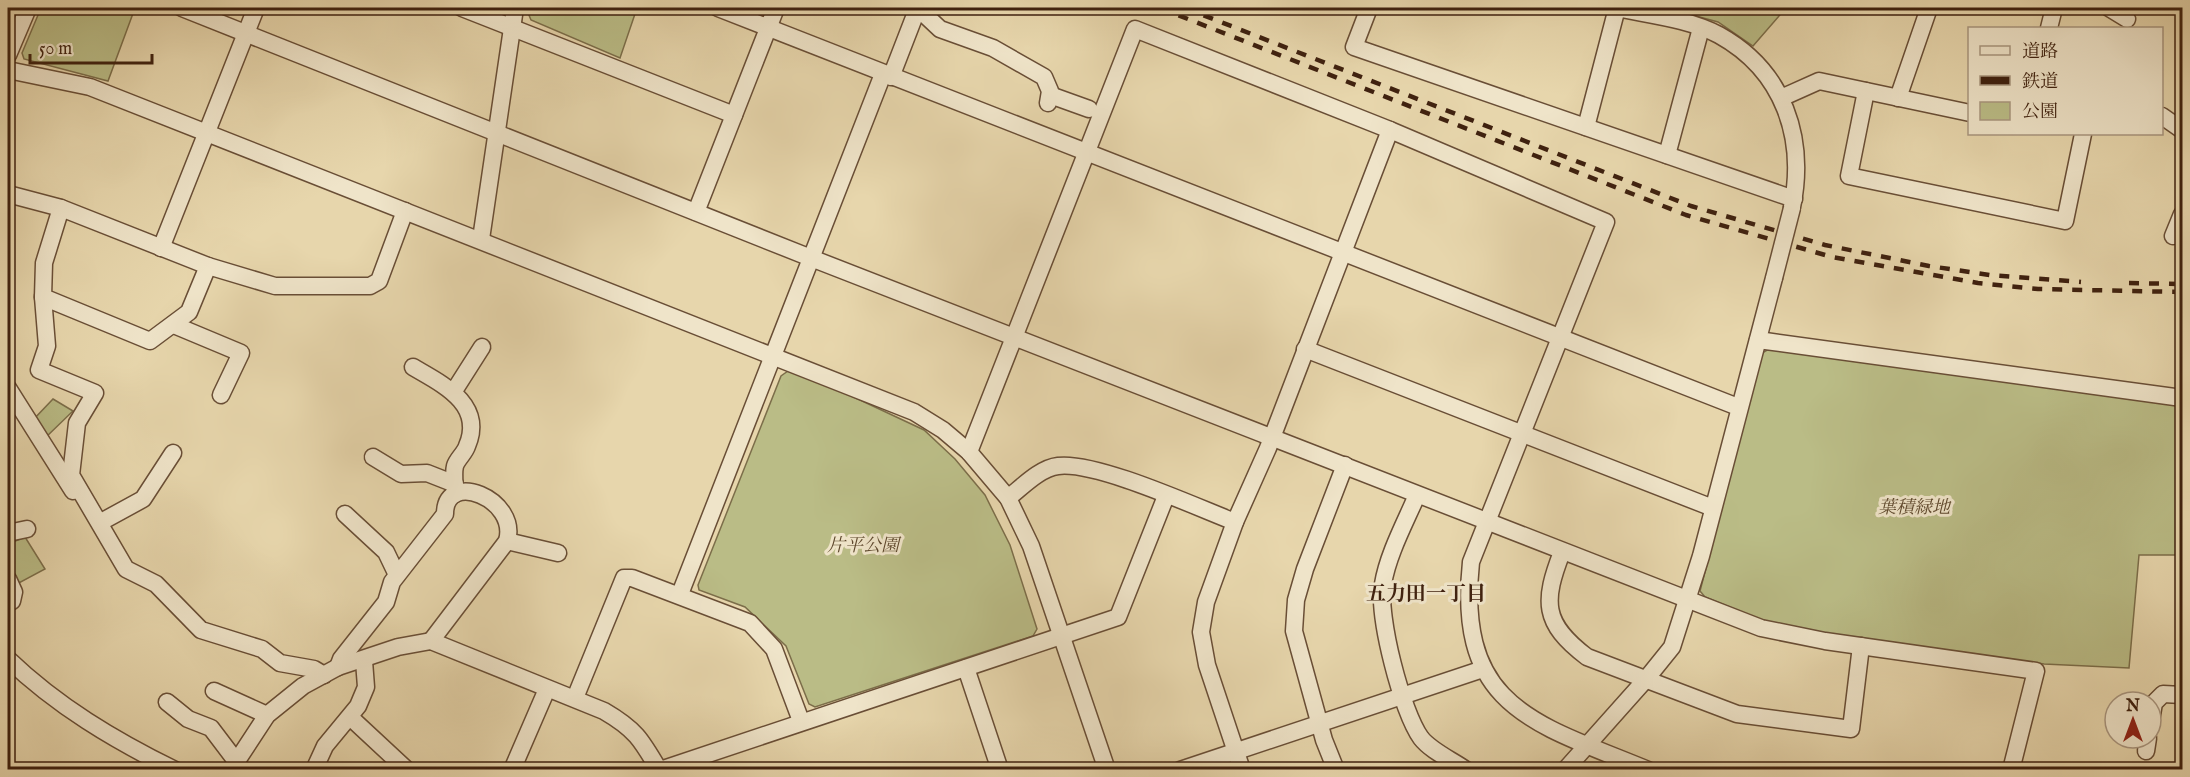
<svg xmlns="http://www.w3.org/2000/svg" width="2190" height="777" viewBox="0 0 2190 777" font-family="'IM FELL English','Noto Serif JP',serif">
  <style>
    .green { fill: #babc86; stroke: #7c6e4a; stroke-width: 1.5 }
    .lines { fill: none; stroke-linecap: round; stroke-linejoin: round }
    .minor-casing { stroke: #694e36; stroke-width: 19 }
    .minor { stroke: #efe4c9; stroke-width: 16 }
    .rail { stroke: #3f210f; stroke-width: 4.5; stroke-dasharray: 10 10; stroke-linecap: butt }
    .minor-bridge-casing { stroke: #694e36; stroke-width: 19; stroke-linecap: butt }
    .minor-bridge { stroke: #efe4c9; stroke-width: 16 }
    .labels { text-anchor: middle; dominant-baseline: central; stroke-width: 6; stroke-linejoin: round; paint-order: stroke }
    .park-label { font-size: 18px; font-style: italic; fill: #5e482d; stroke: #efe4c9 }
    .neighbourhood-label { font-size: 20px; font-weight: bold; fill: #3f210f; stroke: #efe4c9 }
  </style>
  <rect width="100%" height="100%" fill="#e7d6ac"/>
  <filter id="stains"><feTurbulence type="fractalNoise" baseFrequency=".00333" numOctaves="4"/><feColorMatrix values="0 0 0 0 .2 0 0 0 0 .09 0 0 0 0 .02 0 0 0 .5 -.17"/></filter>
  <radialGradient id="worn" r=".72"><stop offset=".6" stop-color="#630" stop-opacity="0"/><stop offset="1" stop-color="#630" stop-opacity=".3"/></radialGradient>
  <g class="green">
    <polygon points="41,8 135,8 108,81 24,59 22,53"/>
    <polygon points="526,8 637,8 620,58 531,20"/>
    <polygon points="1666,8 1786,8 1753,46 1718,22"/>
    <polygon points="1769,349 2182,406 2182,466 2179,492 2182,514 2182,555 2139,555 2129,668 2044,664 1808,631 1764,621 1705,597 1700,591 1762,353"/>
    <polygon points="788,371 843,392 924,430 955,459 985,495 1010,545 1037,629 1033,636 815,707 809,704 786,646 745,607 699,590 698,585 781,376"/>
    <polygon points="53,399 73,411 44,439 34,419"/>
    <polygon points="25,537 45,569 17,584 8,563 8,544"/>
  </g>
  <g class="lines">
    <defs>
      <g id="minor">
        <polyline points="182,8 811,258 1761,628 1825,641 2036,671 2011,770"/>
        <polyline points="462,8 734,115"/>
        <polyline points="718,8 1738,407"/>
        <polyline points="1369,8 1354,47 1794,199"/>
        <path d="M 1617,8 C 1650,15 1689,19 1719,35 C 1784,71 1806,138 1792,207"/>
        <polyline points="2109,8 2127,19"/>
        <polyline points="924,14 940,29 993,48 1044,77 1050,91 1048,103"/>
        <polyline points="2049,28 2054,8"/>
        <polyline points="8,55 28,8"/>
        <polyline points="8,70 90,87 914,412 943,430 969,452 1008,498 1031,546 1107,770"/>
        <polyline points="891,77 915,15"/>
        <polyline points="1866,91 1849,176 2065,221 2083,134"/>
        <polyline points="1050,95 1089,109"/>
        <polyline points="1781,98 1819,81 1970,113"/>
        <polyline points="1898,98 1929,8"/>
        <polyline points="2162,116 2182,130"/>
        <polyline points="1586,127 1617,8"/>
        <polyline points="1667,155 1701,28"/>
        <polyline points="8,194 61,208 208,266 275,286 370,286 379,281 405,211"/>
        <polyline points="61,208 44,263 43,297 150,341 189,312 208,266"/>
        <polyline points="696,212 776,8"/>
        <polyline points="2173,236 2182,214"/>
        <polyline points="481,239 515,8"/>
        <polyline points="161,248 256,8"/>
        <polyline points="43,297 47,346 39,370 95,393 77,423 71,475 126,569 156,584 201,630 262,649 280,663 314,669 324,675"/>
        <polyline points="174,325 241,353 221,395"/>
        <polyline points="1758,340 2182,398"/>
        <polyline points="1305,349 1713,508"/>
        <path d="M 413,367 C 442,384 485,404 467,446 C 465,453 457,459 455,466 C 453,474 455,486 455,494"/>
        <polyline points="8,388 73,491"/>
        <polyline points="454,391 482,347"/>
        <path d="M 969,452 L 1135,29 L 1390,130 L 1606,222 L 1471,562 C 1456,708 1534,723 1648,770"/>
        <polyline points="373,457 401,474 427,473 455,484"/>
        <path d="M 1417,495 C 1405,523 1388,554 1383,584 C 1377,616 1402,712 1421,738 C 1431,751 1452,760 1466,770"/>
        <path d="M 1008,498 C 1022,487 1040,468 1058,466 C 1096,461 1196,507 1235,522"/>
        <polyline points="345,514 386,552 397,575"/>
        <polyline points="101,522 143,499 173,453"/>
        <polyline points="8,533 27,529"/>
        <polyline points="507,541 558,553"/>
        <path d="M 1562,552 C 1543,601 1542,623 1587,657 L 1737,714 L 1851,729 L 1861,646"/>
        <polyline points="8,579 14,592 12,601 8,603"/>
        <polyline points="680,594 883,74"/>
        <path d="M 8,659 C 57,706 114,740 175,770"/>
        <path d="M 338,667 L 341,659 L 386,602 L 392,582 L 445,514 C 445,469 519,499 507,541 L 431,641"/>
        <polyline points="966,668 1000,770"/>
        <polyline points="214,691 267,715"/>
        <polyline points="575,698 624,578 632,578 750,623 774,649 801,721"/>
        <polyline points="167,702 188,719 211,728 236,761"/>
        <polyline points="350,717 407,770"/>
        <polyline points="2151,721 2154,703 2163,694 2182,695"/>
        <polyline points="2146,751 2148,738"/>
        <path d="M 231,770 L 267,715 L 303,686 L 338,667 L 398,647 L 431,641 L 604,711 C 635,729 641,739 659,770"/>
        <polyline points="314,770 325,746 358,706 366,687 364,661"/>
        <polyline points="512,770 547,689"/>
        <polyline points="660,770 1118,617 1166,496"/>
        <polyline points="1180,770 1483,669"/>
        <polyline points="1242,770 1207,665 1201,632 1206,602 1235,522 1268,448 1390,130"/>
        <polyline points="1336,770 1324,740 1294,631 1296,600 1305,569 1345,465"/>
        <polyline points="1565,770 1647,678 1672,647 1701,556 1774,278"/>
      </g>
    </defs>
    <use href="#minor" class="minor-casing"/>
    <use href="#minor" class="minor"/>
    <g class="rail">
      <polyline points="1160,8 1686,215 1832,257 1978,283 2038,289 2182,292"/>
      <polyline points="1185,8 1691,206 1825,245 1929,266 1990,275 2081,282"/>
      <polyline points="2129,283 2182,284"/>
    </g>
    <defs>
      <polyline id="minor-bridge" points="1774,278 1792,208"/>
    </defs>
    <use href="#minor-bridge" class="minor-bridge-casing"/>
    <use href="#minor-bridge" class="minor-bridge"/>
  </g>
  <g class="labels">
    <g class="park-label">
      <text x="1914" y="508">葉積緑地</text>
      <text x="863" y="546">片平公園</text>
    </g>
    <g class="neighbourhood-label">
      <text x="1426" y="594">五力田一丁目</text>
    </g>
  </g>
  <rect width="2190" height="777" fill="none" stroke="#e7d6ac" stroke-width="30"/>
  <rect x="9" y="9" width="2172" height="759" fill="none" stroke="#3f210f" stroke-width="3"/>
  <rect x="15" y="15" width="2160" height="747" fill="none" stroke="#3f210f" stroke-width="1.5"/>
  <rect x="1968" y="27" width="195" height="108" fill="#efe4c9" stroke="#a9967f" stroke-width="1.5"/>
  <rect x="1980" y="46" width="30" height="9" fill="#efe4c9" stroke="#a9967f" stroke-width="1.5"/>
  <text x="2022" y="57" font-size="18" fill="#3f210f">道路</text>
  <rect x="1980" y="76" width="30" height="9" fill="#3f210f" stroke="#a9967f" stroke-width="1.5"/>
  <text x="2022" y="87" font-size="18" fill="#3f210f">鉄道</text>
  <rect x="1980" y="102" width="30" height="18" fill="#babc86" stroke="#a9967f" stroke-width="1.5"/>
  <text x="2022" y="117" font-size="18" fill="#3f210f">公園</text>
  <g transform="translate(2133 720)"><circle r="28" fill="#efe4c9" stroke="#a9967f" stroke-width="1.5"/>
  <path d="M0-4.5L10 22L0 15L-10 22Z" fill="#8f2418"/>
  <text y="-9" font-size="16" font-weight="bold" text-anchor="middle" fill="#3f210f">N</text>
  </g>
  <path d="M30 54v9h122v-9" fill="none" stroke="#3f210f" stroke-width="3"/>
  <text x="39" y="54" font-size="18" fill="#3f210f" stroke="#efe4c9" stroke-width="4.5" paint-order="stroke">50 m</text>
  <rect width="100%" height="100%" filter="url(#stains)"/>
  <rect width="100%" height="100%" fill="url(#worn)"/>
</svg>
